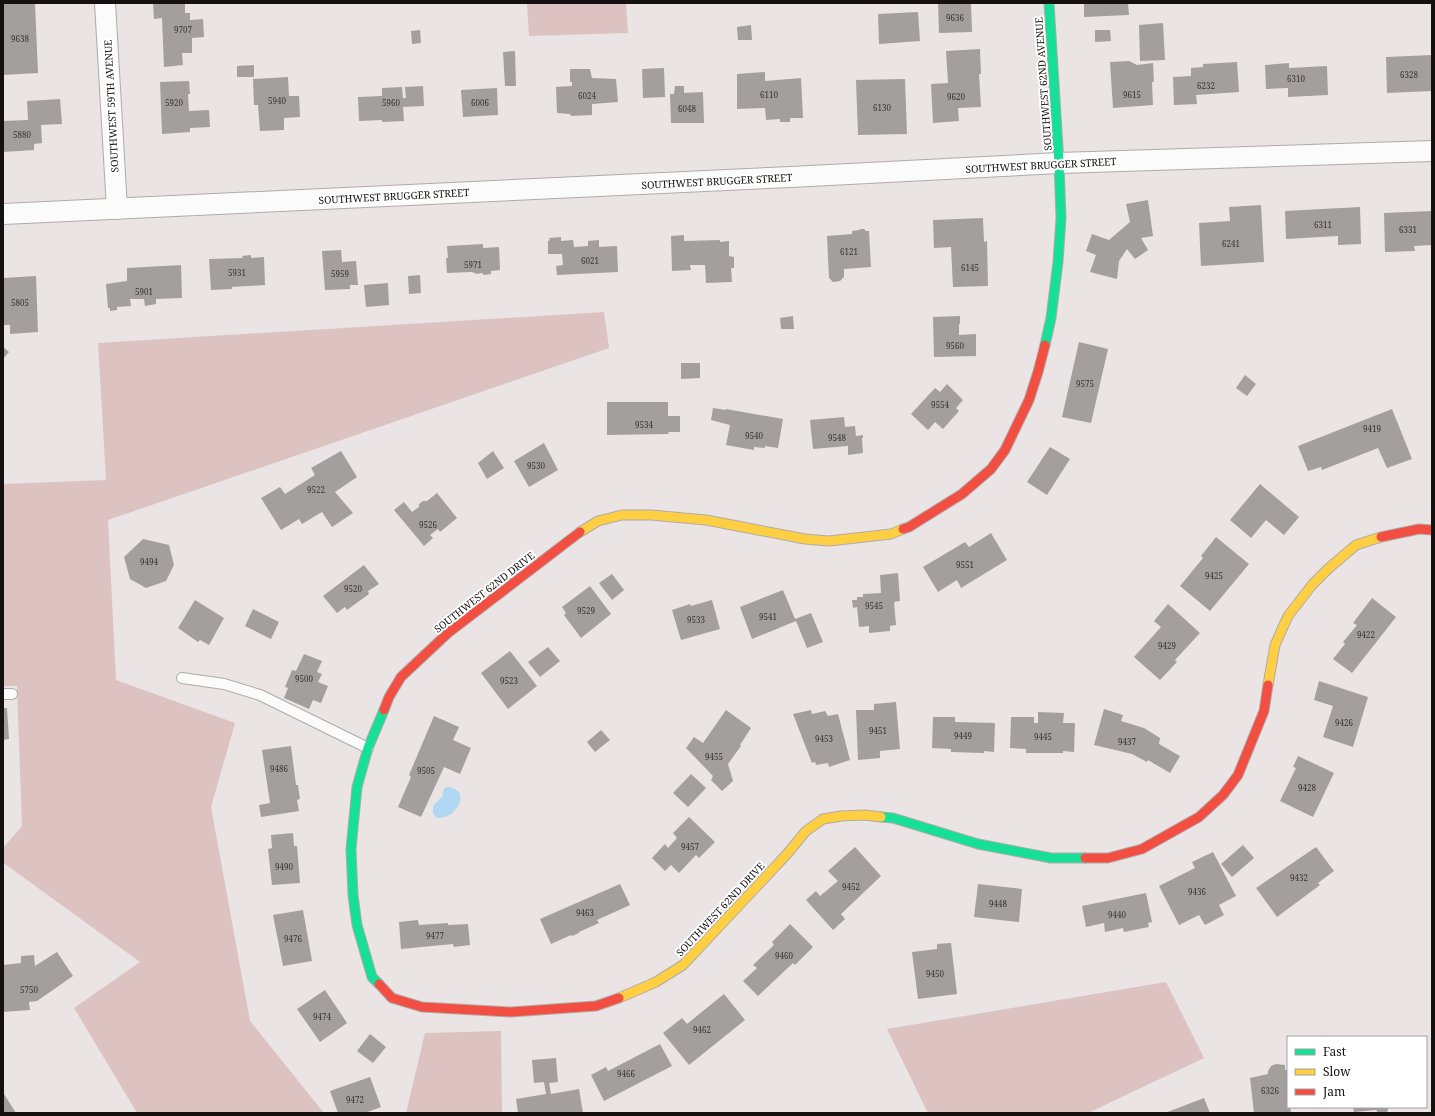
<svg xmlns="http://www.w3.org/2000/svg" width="1435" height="1116" viewBox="0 0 1435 1116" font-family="'Noto Serif',serif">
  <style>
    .green { fill: #dcc2c1 }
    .water { fill: #b0d7f2 }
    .building { fill: #a49f9f }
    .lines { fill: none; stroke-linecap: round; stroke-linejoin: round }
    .lane-casing { stroke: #b0abaa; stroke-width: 12 }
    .street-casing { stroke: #b0abaa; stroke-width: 22 }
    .fast-casing { stroke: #b0abaa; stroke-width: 11 }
    .slow-casing { stroke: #b0abaa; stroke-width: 11 }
    .jam-casing { stroke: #b0abaa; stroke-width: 11 }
    .lane { stroke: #fcfbfb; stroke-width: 10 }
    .street { stroke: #fcfbfb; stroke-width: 20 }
    .fast { stroke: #16e098; stroke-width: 9 }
    .slow { stroke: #ffcf43; stroke-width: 9 }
    .jam { stroke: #f24e42; stroke-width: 9 }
    .labels { text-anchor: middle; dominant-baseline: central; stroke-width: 4; stroke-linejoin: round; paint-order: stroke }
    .number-label { font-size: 8px; fill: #393434 }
    .street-label { font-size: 10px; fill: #151111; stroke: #fff }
  </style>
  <rect width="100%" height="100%" fill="#eae4e4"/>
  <g class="green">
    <polygon points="527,3 626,3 628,33 529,36"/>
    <polygon points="604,312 609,348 108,520 116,680 235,723 211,807 250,1021 324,1113 137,1113 74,1008 140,962 5,864 3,865 3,848 22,826 17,686 3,686 3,484 106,480 98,343"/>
    <polygon points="1166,982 1204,1058 1088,1113 928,1113 887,1029"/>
    <polygon points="501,1031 502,1113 406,1113 425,1033"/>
  </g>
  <path class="water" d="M 448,787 C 473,790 456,820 437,818 L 433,813 L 433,806 L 442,797 L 444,788 Z"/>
  <g class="building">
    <polygon points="3,3 35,3 38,73 3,75"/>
    <polygon points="153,3 185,3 185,13 190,13 190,20 203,19 204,37 192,38 192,53 182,53 183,65 164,67 162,18 154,19"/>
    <polygon points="938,3 971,3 972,32 939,33"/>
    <polygon points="1084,3 1128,3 1129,15 1084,17"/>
    <polygon points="918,12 920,41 879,44 878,14"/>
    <polygon points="1163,23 1165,60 1140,61 1139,25"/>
    <polygon points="751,25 752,40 738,40 737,27"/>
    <polygon points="420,30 421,43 412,44 411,31"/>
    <polygon points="1095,30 1110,30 1111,41 1095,42"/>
    <polygon points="980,49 981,74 979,74 981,107 958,108 959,121 933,123 931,84 948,83 946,51"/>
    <polygon points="515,51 516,86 505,86 503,52"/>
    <polygon points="1432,55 1432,91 1387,93 1386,57"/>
    <polygon points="1129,61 1137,65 1153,63 1154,82 1152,82 1153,105 1113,108 1110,62"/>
    <polygon points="1237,62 1239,92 1196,95 1197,104 1174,105 1173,77 1191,76 1191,68 1203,67 1203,64"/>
    <polygon points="1289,63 1289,68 1327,66 1328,95 1288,97 1288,88 1266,89 1265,65"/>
    <polygon points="254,65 254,77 237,77 237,66"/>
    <polygon points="664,68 665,97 643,98 642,69"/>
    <polygon points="570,69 590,69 592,78 616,79 618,102 592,104 592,115 571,116 570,114 557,113 556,87 572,86 572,82 570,82"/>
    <polygon points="765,72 765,81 801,78 803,118 790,118 790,122 780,122 780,119 766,120 765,108 737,109 737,74"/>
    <polygon points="288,77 289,96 299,96 300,117 284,118 284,130 260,131 258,105 254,105 253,79"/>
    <polygon points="905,79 907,134 858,135 856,80"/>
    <polygon points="189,81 190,94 188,94 189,111 209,110 210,127 190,128 190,132 162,134 160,82"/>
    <polygon points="423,86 424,106 403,107 404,121 382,122 382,120 359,121 358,97 382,96 382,88 402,87 403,98 406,98 405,87"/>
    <polygon points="675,86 684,86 684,93 703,92 704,123 671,123 670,94 674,94"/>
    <polygon points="497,88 498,115 463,117 461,90"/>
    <polygon points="60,99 62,124 41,125 42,143 34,144 34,150 3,152 3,121 28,120 27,101"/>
    <polygon points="1148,200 1153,236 1141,238 1148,250 1135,259 1127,249 1119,261 1117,279 1090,272 1096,255 1086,251 1092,234 1109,240 1130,222 1126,204"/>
    <polygon points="1261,205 1264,262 1201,266 1199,223 1230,221 1229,207"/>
    <polygon points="1360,207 1361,244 1338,245 1338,236 1286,239 1285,211"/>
    <polygon points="1432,211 1432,245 1414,246 1415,251 1385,252 1384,213"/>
    <polygon points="983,218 984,242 987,241 988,286 953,287 951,247 934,248 933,220"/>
    <polygon points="861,229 864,229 866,231 869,231 871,267 844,269 844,277 840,281 833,282 829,278 827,236 852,234 852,231 859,230"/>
    <polygon points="684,235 684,241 720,240 720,242 729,241 729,256 734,257 734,268 731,268 732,282 706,283 705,265 690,265 691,270 672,271 671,236"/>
    <polygon points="561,237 561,241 573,240 574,247 588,246 588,241 599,240 599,247 617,246 618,272 557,275 556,266 563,265 562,254 548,254 548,241 550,240 549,238"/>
    <polygon points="483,244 483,248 499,247 500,270 491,271 491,274 484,275 482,273 477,274 472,272 447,273 446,258 448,258 447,246"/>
    <polygon points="341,250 342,262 356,261 358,285 350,285 350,289 325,290 322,251"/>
    <polygon points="251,255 251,258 264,257 265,285 232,287 232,289 211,290 209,259 243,258 242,256"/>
    <polygon points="181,265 182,298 156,299 156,304 145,306 144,299 130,299 131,306 117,307 117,310 110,311 110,308 108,308 106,284 127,281 127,268"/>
    <polygon points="420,275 421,293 409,294 408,276"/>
    <polygon points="36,276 38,332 10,334 10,325 3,325 3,278"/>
    <polygon points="388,283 389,305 366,307 364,285"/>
    <polygon points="793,316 794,329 781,329 780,318"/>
    <polygon points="960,316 960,324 959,324 959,335 976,334 976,356 934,357 933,317"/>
    <polygon points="1079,342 1108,349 1091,423 1062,417"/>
    <polygon points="3,347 9,352 3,359"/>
    <polygon points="681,363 700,363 700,378 681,379"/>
    <polygon points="1245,375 1256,384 1247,396 1236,388"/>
    <polygon points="947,384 963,400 956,408 959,411 943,429 935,422 928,430 911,414 935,388 940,392"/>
    <polygon points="607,402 668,402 668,416 680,416 680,432 668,432 669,434 607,435"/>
    <polygon points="713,408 726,410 726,409 783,419 778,448 765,446 765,448 754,447 754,450 726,445 730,425 711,420"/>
    <polygon points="1392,409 1412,459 1387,468 1378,448 1322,470 1321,467 1308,471 1298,446"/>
    <polygon points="844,417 845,427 855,426 856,436 863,435 863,438 862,438 863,453 848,455 848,446 813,449 810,420"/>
    <polygon points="544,443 558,470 529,487 514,461"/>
    <polygon points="1050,447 1070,459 1047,495 1027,482"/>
    <polygon points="341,451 357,477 335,492 353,513 332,527 322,512 302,524 299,519 281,530 261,498 280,487 285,494 315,475 311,468"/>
    <polygon points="493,451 504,468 487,479 478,463"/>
    <polygon points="1260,484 1299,517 1284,535 1266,520 1251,538 1230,520"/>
    <polygon points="437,493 457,518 440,532 438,529 430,535 433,538 424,546 394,510 404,502 412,512 419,507 419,504 423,501 427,501"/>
    <polygon points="991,533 1007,560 961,588 957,580 938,592 923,567 965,542 969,547"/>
    <polygon points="1216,537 1249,564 1210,611 1180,586 1203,558 1201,556"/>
    <polygon points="143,539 169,545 174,565 166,581 146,588 130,579 124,557"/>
    <polygon points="364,565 379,584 368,591 369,594 347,610 345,607 337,613 323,596"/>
    <polygon points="898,573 900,601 894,602 896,625 890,626 890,631 869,633 869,626 859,627 857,607 853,608 852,600 857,600 857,597 863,597 863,594 881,593 880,575"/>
    <polygon points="612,574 624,590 612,600 599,583"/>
    <polygon points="590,586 611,614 581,638 564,615 566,613 562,607"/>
    <polygon points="783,590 795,619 811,613 823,642 807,648 796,621 752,639 740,607"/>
    <polygon points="1372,598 1396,617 1352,673 1333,659 1345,644 1343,642 1357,625 1353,623"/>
    <polygon points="195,600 224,618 209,645 200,640 198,642 178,628"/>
    <polygon points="712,600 720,629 681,640 672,610 690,604 691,606"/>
    <polygon points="1168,604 1200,633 1175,660 1177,662 1160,680 1134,657 1161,627 1154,621"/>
    <polygon points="253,609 279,622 271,639 245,626"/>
    <polygon points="548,647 560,661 540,677 528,662"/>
    <polygon points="510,651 537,686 508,709 481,673"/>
    <polygon points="304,654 322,661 317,672 322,674 318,682 328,686 321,703 313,700 309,709 284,698 288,688 285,687 292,670 296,671"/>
    <polygon points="1319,681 1368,697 1353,747 1323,737 1333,706 1314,700"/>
    <polygon points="896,702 900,749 880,751 880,758 858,760 856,710 874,710 874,704"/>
    <polygon points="3,708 7,708 9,739 3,740"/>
    <polygon points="1104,709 1123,715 1121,721 1144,728 1160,738 1159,744 1180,756 1170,773 1148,760 1147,762 1132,754 1094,745"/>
    <polygon points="726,710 751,728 740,745 741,746 728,764 733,781 722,791 711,780 713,776 686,748 694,737 703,743"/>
    <polygon points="811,710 812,714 825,711 828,716 838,714 850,760 829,767 828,763 816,765 815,762 812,763 793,714"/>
    <polygon points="1038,712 1064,713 1063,723 1075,723 1074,752 1063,751 1063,753 1026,753 1026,749 1010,748 1011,717 1034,717 1034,723 1038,723"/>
    <polygon points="434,716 459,727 453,740 471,748 460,774 444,767 421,817 398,807 411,777 409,775"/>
    <polygon points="933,717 955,717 955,722 995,723 994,752 984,751 984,753 951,752 951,749 932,748"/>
    <polygon points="601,730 610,740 595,752 587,742"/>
    <polygon points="291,746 296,785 298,785 300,799 297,800 299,811 261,817 259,805 270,803 262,750"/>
    <polygon points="1298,756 1334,773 1313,817 1280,801 1296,768 1293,767"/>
    <polygon points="691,774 706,788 688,807 673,793"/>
    <polygon points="689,817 715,842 699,858 696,855 679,873 671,865 665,871 652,858 665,844 668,848 677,838 673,833"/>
    <polygon points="293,833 294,846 297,846 300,883 272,885 268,849 272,848 271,835"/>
    <polygon points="1243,845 1254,858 1232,877 1221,864"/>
    <polygon points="855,847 881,876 841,914 845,919 833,930 806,900 816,891 820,896 838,881 828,871"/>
    <polygon points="1316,847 1334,871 1318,883 1320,885 1277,917 1256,888"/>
    <polygon points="1213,852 1236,896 1219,905 1224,915 1205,925 1199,915 1179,925 1159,886 1195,868 1192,862"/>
    <polygon points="620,884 630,905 597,920 599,923 579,932 579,933 572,936 571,935 551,944 540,919"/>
    <polygon points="978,884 1022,889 1019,922 974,917"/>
    <polygon points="1146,893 1152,922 1148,923 1149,927 1124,932 1123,928 1105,932 1104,923 1086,927 1082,906"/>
    <polygon points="303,910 312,961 283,966 273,915"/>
    <polygon points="418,920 419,925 448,923 448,925 468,924 470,945 454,947 453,944 401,949 399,922"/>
    <polygon points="790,924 813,947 795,965 793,963 758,996 743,981 757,968 753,965 774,945 772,942"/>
    <polygon points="951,943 957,994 918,999 912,952 937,949 937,944"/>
    <polygon points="57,952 73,976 37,1001 29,1002 30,1010 3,1012 3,965 21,963 21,956 34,955 35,966"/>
    <polygon points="325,990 347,1023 320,1042 297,1009"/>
    <polygon points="724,994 745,1020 689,1065 663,1033 682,1018 687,1024"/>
    <polygon points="370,1034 386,1047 373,1063 357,1051"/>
    <polygon points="660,1044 672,1066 604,1101 591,1075 606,1067 608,1071"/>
    <polygon points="556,1058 558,1082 549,1083 551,1094 579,1089 583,1113 518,1113 516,1099 546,1094 544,1082 534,1083 532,1060"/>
    <polygon points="1276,1064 1285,1065 1285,1070 1288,1070 1287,1105 1288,1107 1290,1107 1291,1112 1254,1113 1250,1078 1268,1074 1268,1071 1271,1066"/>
    <polygon points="370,1077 381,1107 365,1113 338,1113 330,1091"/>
    <polygon points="3,1094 4,1094 16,1113 3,1113"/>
    <polygon points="1204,1098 1210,1113 1165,1113"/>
    <polygon points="1353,1107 1388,1107 1388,1110 1387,1112 1381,1113 1378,1113 1376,1110 1354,1112"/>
  </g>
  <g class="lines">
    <defs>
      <g id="lane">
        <polyline points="182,678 224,684 260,695 368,748"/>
        <polyline points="3,694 12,694"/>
      </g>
      <g id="street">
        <polyline points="105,3 117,209"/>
        <polyline points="3,214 791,177 1059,163 1432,151"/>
      </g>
      <g id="fast">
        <polyline points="1045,345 1051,318 1058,262 1061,218 1059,163 1049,3"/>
        <polyline points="881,817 893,818 978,844 1051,858 1085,858"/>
        <polyline points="379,984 372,977 357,925 353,895 351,849 357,787 368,748 384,710"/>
      </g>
      <g id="slow">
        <polyline points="580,532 598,521 622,515 651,515 706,520 805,539 829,541 891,534 903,529"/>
        <polyline points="1268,685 1275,645 1288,616 1312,585 1329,568 1356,545 1381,537"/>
        <polyline points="619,998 656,982 683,965 787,854 806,831 823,819 841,816 864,815 881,817"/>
      </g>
      <g id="jam">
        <polyline points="903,529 909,527 962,494 991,469 1005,450 1029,400 1038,372 1045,345"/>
        <polyline points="1381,537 1419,529 1432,530"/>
        <polyline points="384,710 389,697 401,677 448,633 580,532"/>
        <polyline points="1085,858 1108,858 1142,849 1199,817 1223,795 1238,775 1264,711 1268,685"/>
        <polyline points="379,984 392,998 422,1007 511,1012 596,1006 619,998"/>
      </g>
    </defs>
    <use href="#lane" class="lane-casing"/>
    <use href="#street" class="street-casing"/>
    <use href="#fast" class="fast-casing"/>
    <use href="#slow" class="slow-casing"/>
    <use href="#jam" class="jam-casing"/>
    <use href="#lane" class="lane"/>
    <use href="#street" class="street"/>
    <use href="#fast" class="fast"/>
    <use href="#slow" class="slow"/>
    <use href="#jam" class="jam"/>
  </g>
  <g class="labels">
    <g class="number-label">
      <text x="955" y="17">9636</text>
      <text x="183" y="29">9707</text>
      <text x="20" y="38">9638</text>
      <text x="1409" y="74">6328</text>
      <text x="1296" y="78">6310</text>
      <text x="1206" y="85">6232</text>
      <text x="769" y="94">6110</text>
      <text x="1132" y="94">9615</text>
      <text x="587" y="95">6024</text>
      <text x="956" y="96">9620</text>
      <text x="277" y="100">5940</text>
      <text x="174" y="102">5920</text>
      <text x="391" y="102">5960</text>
      <text x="480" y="102">6006</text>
      <text x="882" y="107">6130</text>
      <text x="687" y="108">6048</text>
      <text x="22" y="134">5880</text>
      <text x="1323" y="224">6311</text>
      <text x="1408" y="229">6331</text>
      <text x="1231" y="243">6241</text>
      <text x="849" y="251">6121</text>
      <text x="590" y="260">6021</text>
      <text x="473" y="264">5971</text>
      <text x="970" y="267">6145</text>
      <text x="237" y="272">5931</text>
      <text x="340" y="273">5959</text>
      <text x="144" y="291">5901</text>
      <text x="20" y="302">5805</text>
      <text x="955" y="345">9560</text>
      <text x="1085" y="383">9575</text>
      <text x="940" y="404">9554</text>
      <text x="644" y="424">9534</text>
      <text x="1372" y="428">9419</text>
      <text x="754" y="435">9540</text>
      <text x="837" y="437">9548</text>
      <text x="536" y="465">9530</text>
      <text x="316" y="489">9522</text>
      <text x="428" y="524">9526</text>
      <text x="149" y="561">9494</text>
      <text x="965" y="564">9551</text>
      <text x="1214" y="575">9425</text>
      <text x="353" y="588">9520</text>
      <text x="874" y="605">9545</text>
      <text x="586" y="610">9529</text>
      <text x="768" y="616">9541</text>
      <text x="696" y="619">9533</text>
      <text x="1366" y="634">9422</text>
      <text x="1167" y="645">9429</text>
      <text x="304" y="678">9500</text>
      <text x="509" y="680">9523</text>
      <text x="1344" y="722">9426</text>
      <text x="878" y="730">9451</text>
      <text x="963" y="735">9449</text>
      <text x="1043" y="736">9445</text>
      <text x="824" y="738">9453</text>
      <text x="1127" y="741">9437</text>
      <text x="714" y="756">9455</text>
      <text x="279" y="768">9486</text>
      <text x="426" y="770">9505</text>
      <text x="1307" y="787">9428</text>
      <text x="690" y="846">9457</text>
      <text x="284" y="866">9490</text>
      <text x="1299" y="877">9432</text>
      <text x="851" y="886">9452</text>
      <text x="1197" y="891">9436</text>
      <text x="998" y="903">9448</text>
      <text x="585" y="912">9463</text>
      <text x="1117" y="914">9440</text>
      <text x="435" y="935">9477</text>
      <text x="293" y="938">9476</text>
      <text x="784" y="955">9460</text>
      <text x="935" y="973">9450</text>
      <text x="29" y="989">5750</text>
      <text x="322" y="1016">9474</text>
      <text x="702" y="1029">9462</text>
      <text x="626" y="1073">9466</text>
      <text x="1270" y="1090">6326</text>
      <text x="355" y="1099">9472</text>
    </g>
    <g class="street-label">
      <text transform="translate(1043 84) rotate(-94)">SOUTHWEST 62ND AVENUE</text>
      <text transform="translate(111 106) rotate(-93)">SOUTHWEST 59TH AVENUE</text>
      <text transform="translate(1041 165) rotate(-3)">SOUTHWEST BRUGGER STREET</text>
      <text transform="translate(717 181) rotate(-3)">SOUTHWEST BRUGGER STREET</text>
      <text transform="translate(394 196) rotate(-3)">SOUTHWEST BRUGGER STREET</text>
      <text transform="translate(484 592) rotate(-38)">SOUTHWEST 62ND DRIVE</text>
      <text transform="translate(720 909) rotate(-47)">SOUTHWEST 62ND DRIVE</text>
    </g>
  </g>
  <rect width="1435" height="1116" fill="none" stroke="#151111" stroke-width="8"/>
  <rect x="1287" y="1036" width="140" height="72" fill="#ffffff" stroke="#a1a0a0"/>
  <rect x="1295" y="1049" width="20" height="6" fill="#16e098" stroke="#a1a0a0"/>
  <text x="1323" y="1056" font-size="12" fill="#151111">Fast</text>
  <rect x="1295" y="1069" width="20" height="6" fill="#ffcf43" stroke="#a1a0a0"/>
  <text x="1323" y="1076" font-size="12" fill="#151111">Slow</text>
  <rect x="1295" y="1089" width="20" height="6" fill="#f24e42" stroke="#a1a0a0"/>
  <text x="1323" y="1096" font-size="12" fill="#151111">Jam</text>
</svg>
